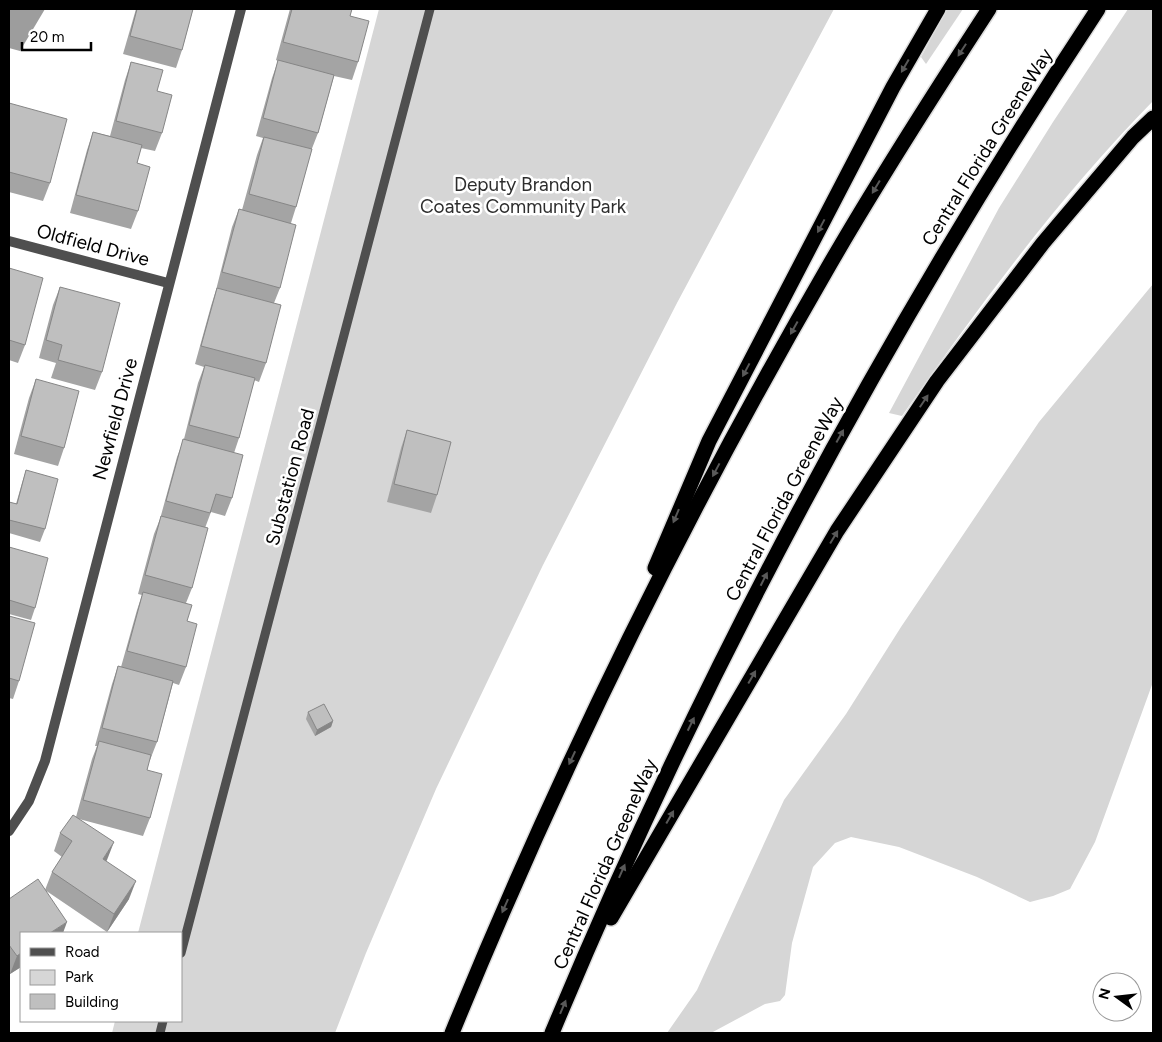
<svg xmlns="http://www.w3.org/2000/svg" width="1162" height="1042" viewBox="0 0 1162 1042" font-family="Figtree,sans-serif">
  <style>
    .green { fill: #d6d6d6 }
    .water { fill: #9d9d9d }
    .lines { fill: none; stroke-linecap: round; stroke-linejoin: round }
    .highway-casing { stroke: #dbdbdb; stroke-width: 18 }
    .lane { stroke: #4f4f4f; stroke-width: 9 }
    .street { stroke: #4f4f4f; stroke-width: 10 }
    .highway { stroke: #000; stroke-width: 15 }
    .wall { fill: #a4a4a4 }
    .shaded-wall { fill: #868686 }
    .building { fill: #bfbfbf; stroke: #868686 }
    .oneway { fill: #595959 }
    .labels { text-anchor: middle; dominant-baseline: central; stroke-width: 5; stroke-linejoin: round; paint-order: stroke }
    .street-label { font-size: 19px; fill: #000; stroke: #fff }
    .park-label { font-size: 19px; fill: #2d2d2d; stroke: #fff }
  </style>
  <rect width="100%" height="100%" fill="#fff"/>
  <g class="green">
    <polygon points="379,9 834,9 677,303 543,565 436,789 366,953 335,1033 112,1033 115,1021 181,1021 181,933 138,933"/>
    <polygon points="947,9 963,9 926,64 921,57"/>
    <path d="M 1128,9 L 1153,9 L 1153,101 C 1059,197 979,306 902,416 L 889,413 L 999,208 L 1053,122 Z"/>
    <polygon points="1153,284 1153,682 1095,842 1070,889 1053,896 1030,902 977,877 899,847 851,837 835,843 813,867 792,943 785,995 780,1001 765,1004 711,1033 667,1033 697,990 784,800 846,714 901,627 1039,422"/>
  </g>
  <polygon class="water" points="9,9 45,9 20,51 9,48"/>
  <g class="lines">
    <defs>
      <g id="highway">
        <polyline points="655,568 709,441 893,87 938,9"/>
        <polyline points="611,918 837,531 937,381 1043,243 1133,137 1153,118"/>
        <path d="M 452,1033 C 559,771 684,516 826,271 C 877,182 933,95 989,9"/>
        <path d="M 552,1033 C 701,675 885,332 1098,9"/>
      </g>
    </defs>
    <use href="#highway" class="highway-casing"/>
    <g class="lane">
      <polyline points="181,953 430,9"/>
      <polyline points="160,1033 163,1021"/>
    </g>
    <g class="street">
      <polyline points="9,241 168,283"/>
      <polyline points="9,831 29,801 45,761 241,9"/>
    </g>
    <use href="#highway" class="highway"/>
  </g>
  <g class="wall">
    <polygon points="136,9 193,9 182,50 176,68 123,54"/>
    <polygon points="290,9 352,9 350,16 358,62 352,80 334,76 318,133 311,151 296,207 291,223 280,288 274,303 266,363 259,382 254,380 239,438 234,453 232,498 225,516 211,512 205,528 192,588 186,603 187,621 186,667 179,685 173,683 157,742 150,760 149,760 147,770 150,818 143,836 79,819 106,861 129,899 107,932 45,890 52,872 62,857 54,851 60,833 76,817 92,759 97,746 95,746 112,684 118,666 121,667 137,610 142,595 138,594 154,534 160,519 177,457 184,439 198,383 204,367 195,364 211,306 216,290 232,227 239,209 242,210 257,155 263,138 256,136 272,78 278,61 276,60"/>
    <polygon points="131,62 157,91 162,133 155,151 141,148 137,163 138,211 131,229 70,213 87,150 93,132 110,136 125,80"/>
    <polygon points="9,103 50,183 43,201 9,192"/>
    <polygon points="9,268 25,345 18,363 9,360"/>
    <polygon points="60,287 102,372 95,390 51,378 56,363 39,358 53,305"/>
    <polygon points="36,379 64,448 58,466 14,454 29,398"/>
    <polygon points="407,430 437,495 431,513 387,502 401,448"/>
    <polygon points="26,470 45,529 40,542 9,533 9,502 16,504 22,483"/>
    <polygon points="9,547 35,608 31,620 9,614"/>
    <polygon points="9,616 19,681 13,699 9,698"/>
    <polygon points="308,712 333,721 331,727 315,736 306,719"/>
    <polygon points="9,899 21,933 21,967 10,974 9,972"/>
  </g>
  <g class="shaded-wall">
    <polygon points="333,721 331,727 315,736 317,730"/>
    <polygon points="114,842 107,860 96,877 103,859"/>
    <polygon points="136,881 129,899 107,932 114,914"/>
    <polygon points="67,922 63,933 50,933"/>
    <polygon points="21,953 21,967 10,974 17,956"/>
  </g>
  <g class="building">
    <polygon points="137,9 193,9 182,50 130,36"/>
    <polygon points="292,9 352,9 350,16 369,21 358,62 283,42"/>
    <polygon points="278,60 334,75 318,133 263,118"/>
    <polygon points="131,62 163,70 157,91 172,95 162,133 116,121"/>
    <polygon points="9,103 67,119 50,183 9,172"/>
    <polygon points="93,132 142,145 137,163 150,167 138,211 76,195"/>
    <polygon points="264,137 312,149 296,207 249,194"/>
    <polygon points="239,209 296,225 280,288 222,272"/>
    <polygon points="9,268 43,278 25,345 9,340"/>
    <polygon points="60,287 120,303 102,372 58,360 62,345 46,340"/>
    <polygon points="217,288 281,305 266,363 201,346"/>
    <polygon points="205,365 255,378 239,438 189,425"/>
    <polygon points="36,379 79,391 64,448 21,436"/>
    <polygon points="407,430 451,442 437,495 394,484"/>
    <polygon points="183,439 243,455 232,498 216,494 210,513 166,501"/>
    <polygon points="26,470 58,479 45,529 9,520 9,502 17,504"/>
    <polygon points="161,516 208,528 192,588 145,575"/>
    <polygon points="9,547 48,558 35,608 9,600"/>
    <polygon points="143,592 192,605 187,621 197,624 186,667 127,651"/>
    <polygon points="9,616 35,623 19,681 9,678"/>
    <polygon points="118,666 173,681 157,742 102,728"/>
    <polygon points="324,704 333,721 317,730 308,712"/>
    <polygon points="99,741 151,755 147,770 162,774 150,818 83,800"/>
    <polygon points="73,815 114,842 103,859 136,881 114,914 52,872 72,841 60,833"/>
    <polygon points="38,879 67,922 50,933 21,933 21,953 17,956 9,945 9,899"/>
  </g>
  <defs><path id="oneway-solid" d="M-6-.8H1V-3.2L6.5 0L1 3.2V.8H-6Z" transform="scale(1.25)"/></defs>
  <g class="oneway">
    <use href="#oneway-solid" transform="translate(962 50) rotate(123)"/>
    <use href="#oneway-solid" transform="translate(905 66) rotate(120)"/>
    <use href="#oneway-solid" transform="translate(876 187) rotate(121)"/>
    <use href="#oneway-solid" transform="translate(821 226) rotate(118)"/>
    <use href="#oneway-solid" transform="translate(794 328) rotate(119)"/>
    <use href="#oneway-solid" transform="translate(746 370) rotate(118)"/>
    <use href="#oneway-solid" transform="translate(924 401) rotate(-56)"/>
    <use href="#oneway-solid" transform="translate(840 436) rotate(-61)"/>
    <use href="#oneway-solid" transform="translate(716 470) rotate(118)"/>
    <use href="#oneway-solid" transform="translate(676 516) rotate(113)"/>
    <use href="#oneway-solid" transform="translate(834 537) rotate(-59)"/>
    <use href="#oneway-solid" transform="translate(764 579) rotate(-63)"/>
    <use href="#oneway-solid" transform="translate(752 677) rotate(-60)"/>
    <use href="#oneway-solid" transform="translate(691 724) rotate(-64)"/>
    <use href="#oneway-solid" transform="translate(572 758) rotate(115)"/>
    <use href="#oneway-solid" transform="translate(670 817) rotate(-60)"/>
    <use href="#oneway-solid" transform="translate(622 871) rotate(-66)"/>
    <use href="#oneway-solid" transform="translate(505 906) rotate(114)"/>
    <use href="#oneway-solid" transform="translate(563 1007) rotate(-67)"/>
  </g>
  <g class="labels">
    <g class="street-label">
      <text transform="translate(987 147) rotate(-58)">Central Florida GreeneWay</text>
      <text transform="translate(93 245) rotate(15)">Oldfield Drive</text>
      <text transform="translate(115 419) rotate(-75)">Newfield Drive</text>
      <text transform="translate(290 477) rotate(-75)">Substation Road</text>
      <text transform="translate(784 499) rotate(-62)">Central Florida GreeneWay</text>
      <text transform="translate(605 864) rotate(-66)">Central Florida GreeneWay</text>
    </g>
    <g class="park-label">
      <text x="523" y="184">Deputy Brandon<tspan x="523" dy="22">Coates Community Park</tspan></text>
    </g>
  </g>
  <rect width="1162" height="1042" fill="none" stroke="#000000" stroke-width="20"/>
  <rect x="20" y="932" width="162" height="90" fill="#ffffff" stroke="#999999"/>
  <rect x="30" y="948" width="25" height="8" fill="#4f4f4f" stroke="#999999"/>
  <text x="65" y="957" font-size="15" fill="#000000">Road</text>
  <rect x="30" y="970" width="25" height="15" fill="#d6d6d6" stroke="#999999"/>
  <text x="65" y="982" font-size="15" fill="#000000">Park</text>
  <rect x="30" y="994" width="25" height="15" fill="#bfbfbf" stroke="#999999"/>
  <text x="65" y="1007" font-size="15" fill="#000000">Building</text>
  <g transform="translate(1117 997) rotate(285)"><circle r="24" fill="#ffffff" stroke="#999999"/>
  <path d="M0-4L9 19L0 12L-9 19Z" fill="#000000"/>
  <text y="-8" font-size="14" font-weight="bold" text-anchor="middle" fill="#000000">N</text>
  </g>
  <path d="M22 42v8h69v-8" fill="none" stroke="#000000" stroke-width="2.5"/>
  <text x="30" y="42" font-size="15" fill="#000000" stroke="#ffffff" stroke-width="4" paint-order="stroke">20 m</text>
</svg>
